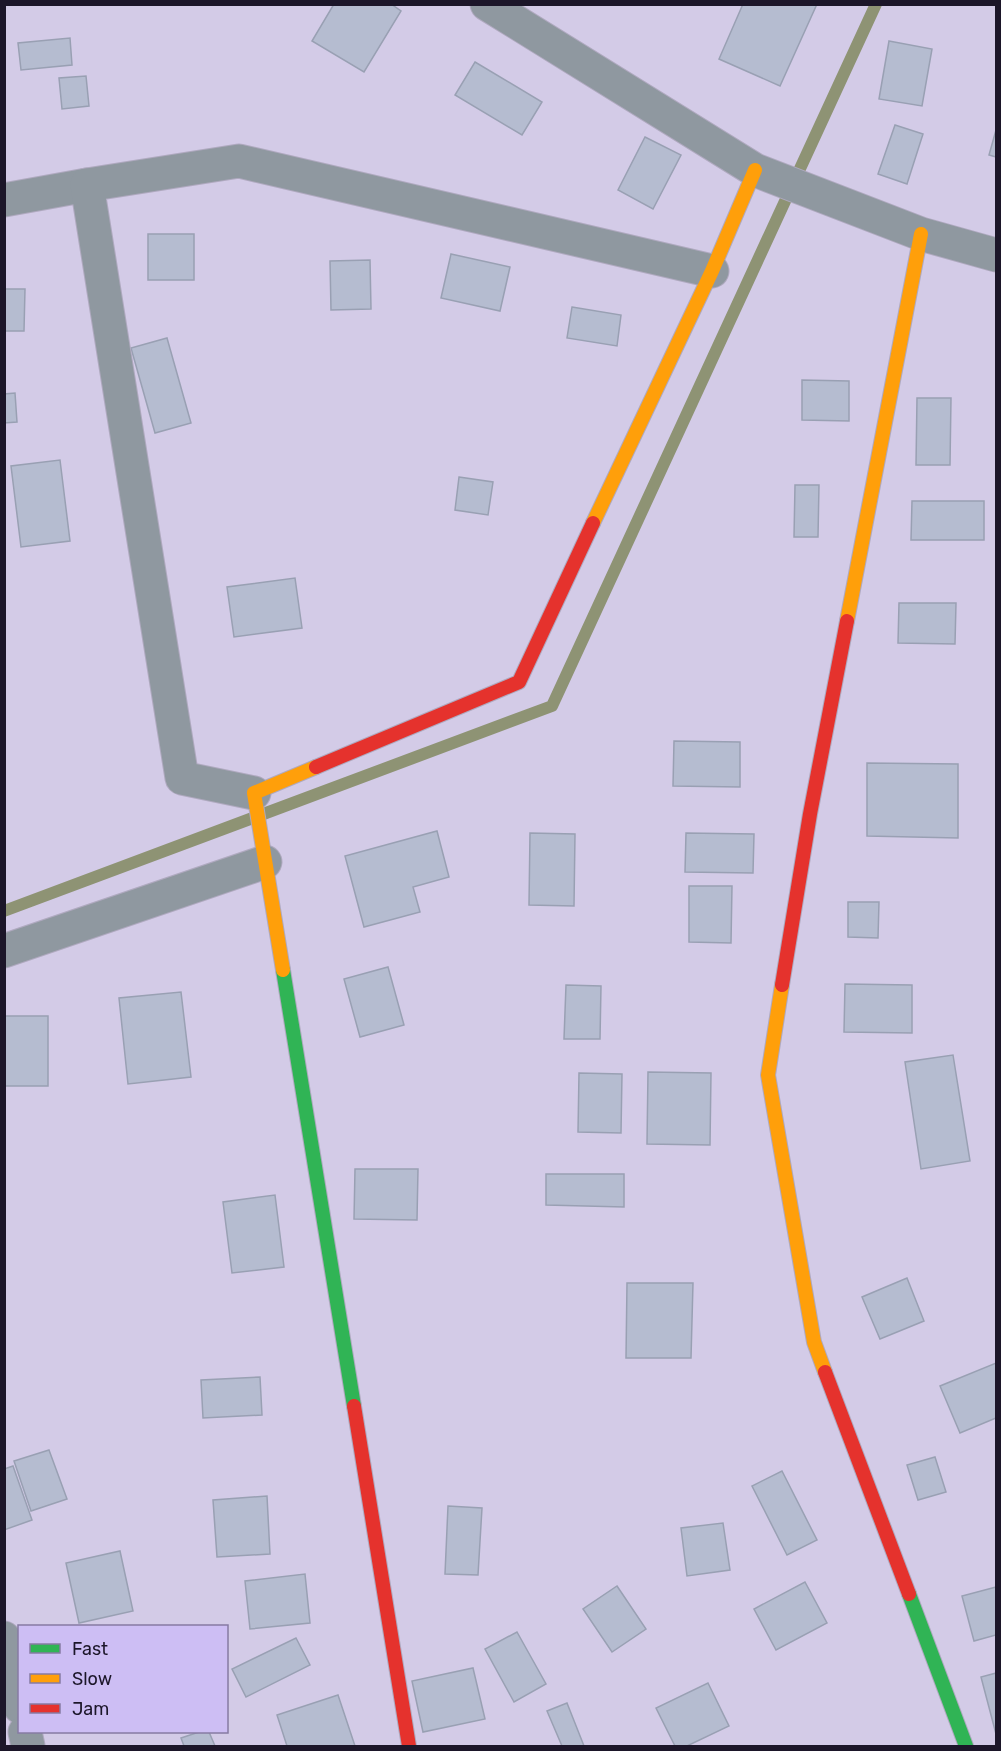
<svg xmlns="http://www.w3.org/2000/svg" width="1001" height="1751" viewBox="0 0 1001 1751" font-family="Rubik,sans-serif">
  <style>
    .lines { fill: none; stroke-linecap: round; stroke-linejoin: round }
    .stream { stroke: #8e9374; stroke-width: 12 }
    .building { fill: #b5bcd0; stroke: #99a0b3; stroke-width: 1.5 }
    .street-casing { stroke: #afa9bf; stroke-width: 35 }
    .fast-casing { stroke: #afa9bf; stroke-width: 16 }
    .slow-casing { stroke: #afa9bf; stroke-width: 16 }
    .jam-casing { stroke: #afa9bf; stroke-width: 16 }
    .street { stroke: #8f98a0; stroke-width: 33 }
    .fast { stroke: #30b455; stroke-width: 14 }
    .slow { stroke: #ff9f0a; stroke-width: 14 }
    .jam { stroke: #e5322d; stroke-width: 14 }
  </style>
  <rect width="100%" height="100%" fill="#d3cbe7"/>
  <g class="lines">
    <polyline class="stream" points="4,911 552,706 876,4"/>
  </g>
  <g class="building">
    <polygon points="334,4 391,4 401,11 364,72 312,41"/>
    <polygon points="743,4 817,4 780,86 719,59"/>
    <polygon points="70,38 72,65 21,70 18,43"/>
    <polygon points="889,41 932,49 922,106 879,99"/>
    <polygon points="475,62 542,102 522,135 455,95"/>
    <polygon points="86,76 89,106 62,109 59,78"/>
    <polygon points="895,125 923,134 907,184 878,174"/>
    <polygon points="996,130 996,157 989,155"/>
    <polygon points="645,137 681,155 653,209 618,190"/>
    <rect x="148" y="234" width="46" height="46"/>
    <polygon points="451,254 510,267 500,311 441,298"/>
    <polygon points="370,260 371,309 331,310 330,261"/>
    <polygon points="4,289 25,289 24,331 4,331"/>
    <polygon points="572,307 621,315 617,346 567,338"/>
    <polygon points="167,338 191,423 155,433 131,348"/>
    <polygon points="802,380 849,381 849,421 802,420"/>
    <polygon points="15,393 17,422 4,423 4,394"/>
    <polygon points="917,398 951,398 950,465 916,465"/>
    <polygon points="60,460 70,541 21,547 11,466"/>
    <polygon points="459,477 493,482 488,515 455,510"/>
    <polygon points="795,485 819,485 818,537 794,537"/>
    <polygon points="912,501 984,501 984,540 911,540"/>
    <polygon points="295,578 302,628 234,637 227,587"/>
    <polygon points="899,603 956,603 955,644 898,643"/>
    <polygon points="674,741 740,742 740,787 673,786"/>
    <polygon points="867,763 958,764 958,838 867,836"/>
    <polygon points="437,831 449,877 413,887 420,912 364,927 345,856"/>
    <polygon points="530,833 575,834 574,906 529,905"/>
    <polygon points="686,833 754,834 753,873 685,872"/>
    <polygon points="689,886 732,886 731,943 689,942"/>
    <polygon points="848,902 879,902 878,938 848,937"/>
    <polygon points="388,967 404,1025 360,1037 344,979"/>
    <polygon points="845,984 912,985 912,1033 844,1032"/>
    <polygon points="566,985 601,986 600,1039 564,1039"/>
    <polygon points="181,992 191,1077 128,1084 119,998"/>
    <rect x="4" y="1016" width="44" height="70"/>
    <polygon points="953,1055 970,1161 921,1169 905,1062"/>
    <polygon points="648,1072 711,1073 710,1145 647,1144"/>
    <polygon points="579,1073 622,1074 621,1133 578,1132"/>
    <polygon points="355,1169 418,1169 417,1220 354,1219"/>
    <polygon points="546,1174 624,1174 624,1207 546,1205"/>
    <polygon points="275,1195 284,1267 232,1273 223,1202"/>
    <polygon points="907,1278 924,1321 880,1339 862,1297"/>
    <polygon points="627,1283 693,1283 691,1358 626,1358"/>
    <polygon points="996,1363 996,1418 960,1433 940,1386"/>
    <polygon points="260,1377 262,1415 203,1418 201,1380"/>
    <polygon points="49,1450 67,1499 31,1511 14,1461"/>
    <polygon points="935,1457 946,1492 918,1500 907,1465"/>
    <polygon points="13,1466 32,1520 4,1530 4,1469"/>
    <polygon points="782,1471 817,1540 787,1555 752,1486"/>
    <polygon points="267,1496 270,1554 217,1557 213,1500"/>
    <polygon points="448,1506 482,1508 478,1575 445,1574"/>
    <polygon points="723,1523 730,1570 687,1576 681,1528"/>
    <polygon points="120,1551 133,1611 79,1623 66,1563"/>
    <polygon points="305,1574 310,1623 250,1629 245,1581"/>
    <polygon points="805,1582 827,1623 776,1650 754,1609"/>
    <polygon points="617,1586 646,1629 612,1652 583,1609"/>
    <polygon points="996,1587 996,1635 974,1641 962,1596"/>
    <polygon points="517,1632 546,1684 514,1702 485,1649"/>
    <polygon points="296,1638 310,1665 246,1697 232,1669"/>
    <polygon points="473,1668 485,1719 423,1732 412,1681"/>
    <polygon points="996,1673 996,1734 981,1677"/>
    <polygon points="708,1683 729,1726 687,1746 675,1746 656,1708"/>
    <polygon points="338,1695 355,1746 287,1746 277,1715"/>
    <polygon points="567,1703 584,1746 562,1746 547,1711"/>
    <polygon points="199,1732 209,1732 215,1746 184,1746 181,1738"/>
  </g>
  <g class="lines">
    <defs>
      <g id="street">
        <polyline points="487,4 755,170 921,234 996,255"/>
        <polyline points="4,200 87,185"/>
        <polyline points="254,793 182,778 87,185 239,161 712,271"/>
        <polyline points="4,951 265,862"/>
        <polyline points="4,1638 20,1707"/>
        <polyline points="25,1732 28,1746"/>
      </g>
      <g id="fast">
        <polyline points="283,970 354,1406"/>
        <polyline points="909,1594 966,1746"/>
      </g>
      <g id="slow">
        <polyline points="593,523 712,271 755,170"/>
        <polyline points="847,621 921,234"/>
        <polyline points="283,970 254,793 316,767"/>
        <polyline points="782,985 768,1075 814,1342 825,1372"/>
      </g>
      <g id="jam">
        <polyline points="316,767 519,682 593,523"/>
        <polyline points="782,985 810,814 847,621"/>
        <polyline points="825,1372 909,1594"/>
        <polyline points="354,1406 409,1746"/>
      </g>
    </defs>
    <use href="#street" class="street-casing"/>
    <use href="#fast" class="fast-casing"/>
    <use href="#slow" class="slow-casing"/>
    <use href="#jam" class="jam-casing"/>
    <use href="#street" class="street"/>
    <use href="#fast" class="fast"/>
    <use href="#slow" class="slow"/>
    <use href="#jam" class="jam"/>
  </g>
  <rect width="1001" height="1751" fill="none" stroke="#1c1629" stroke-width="12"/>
  <rect x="18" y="1625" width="210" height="108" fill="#cdbef4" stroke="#867ba3" stroke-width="1.5"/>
  <rect x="30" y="1644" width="30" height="9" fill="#30b455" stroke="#867ba3" stroke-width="1.5"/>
  <text x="72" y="1655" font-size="18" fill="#1c1629">Fast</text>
  <rect x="30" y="1674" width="30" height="9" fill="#ff9f0a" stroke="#867ba3" stroke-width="1.5"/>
  <text x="72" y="1685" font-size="18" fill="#1c1629">Slow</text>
  <rect x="30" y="1704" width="30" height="9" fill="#e5322d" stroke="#867ba3" stroke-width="1.5"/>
  <text x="72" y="1715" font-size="18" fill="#1c1629">Jam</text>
</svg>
